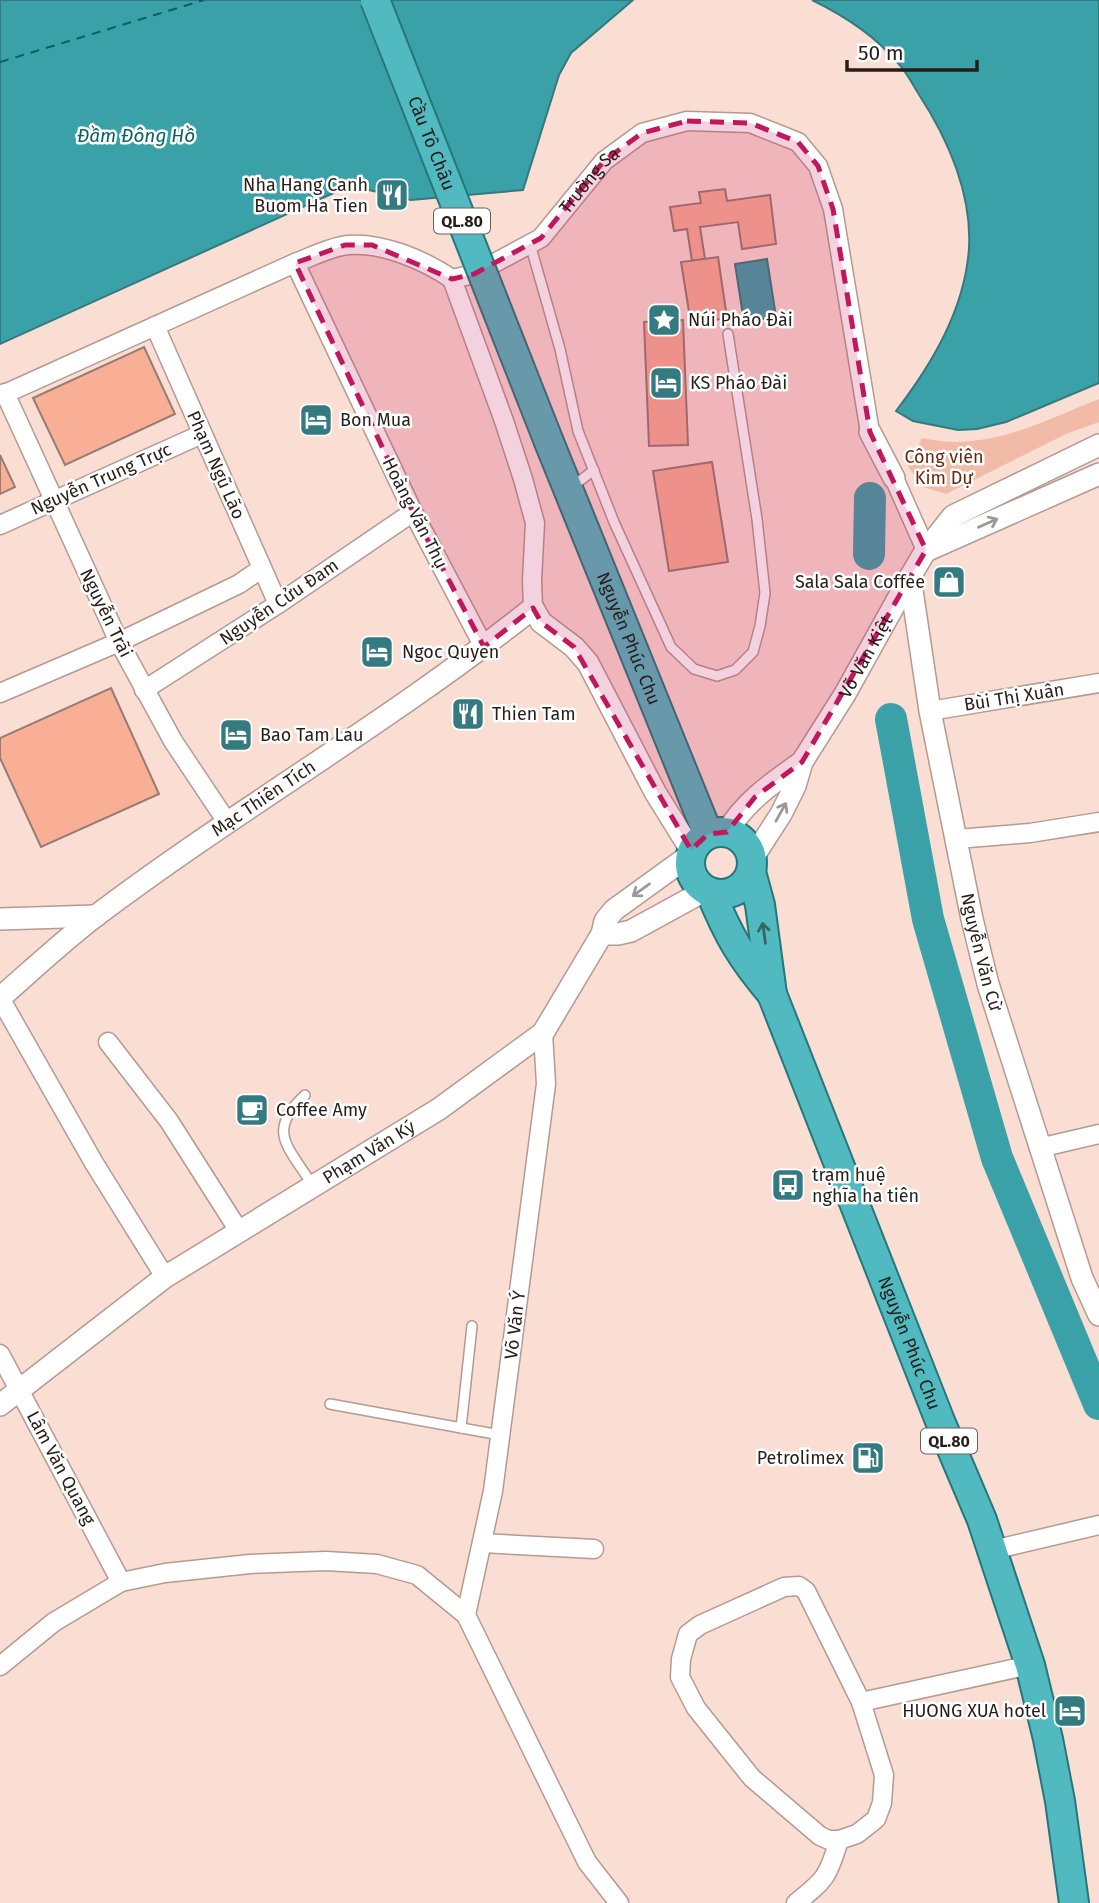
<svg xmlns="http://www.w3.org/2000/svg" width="1099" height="1903" viewBox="0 0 1099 1903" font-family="'Fira Sans',sans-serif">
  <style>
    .green { fill: #f2bba8 }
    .water { fill: #3ba1a8; stroke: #35797d; stroke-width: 2 }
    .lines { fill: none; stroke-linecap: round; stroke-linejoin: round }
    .river { stroke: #3ba1a8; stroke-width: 32 }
    .ferry { stroke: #086066; stroke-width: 2; stroke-dasharray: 9 7; stroke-linecap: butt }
    .building { fill: #f8af96; stroke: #967c73; stroke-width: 2 }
    .service-casing { stroke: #b59a91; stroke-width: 12 }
    .minor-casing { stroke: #b59a91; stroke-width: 21 }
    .tertiary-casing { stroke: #b59a91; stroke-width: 24 }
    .trunk-casing { stroke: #26777c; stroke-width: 32 }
    .service { stroke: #fff; stroke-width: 9 }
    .minor { stroke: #fff; stroke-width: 18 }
    .tertiary { stroke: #fff; stroke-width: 21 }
    .trunk { stroke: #50bac0; stroke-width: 28 }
    .trunk-bridge-casing { stroke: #26777c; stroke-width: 32; stroke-linecap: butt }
    .trunk-bridge { stroke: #50bac0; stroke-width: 28 }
    .oneway { stroke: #9e9998 }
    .oneway2 { stroke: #396464 }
    .marked { fill: #c2185b; fill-opacity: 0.2; stroke: #c2185b; stroke-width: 5; stroke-dasharray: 14 9; stroke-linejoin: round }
    .labels { text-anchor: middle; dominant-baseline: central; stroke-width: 5; stroke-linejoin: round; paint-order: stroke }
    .shield { fill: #fff; stroke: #68615e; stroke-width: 2 }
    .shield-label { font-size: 16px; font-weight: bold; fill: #271d19 }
    .street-label { font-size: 18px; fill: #271d19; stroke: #fff }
    .poi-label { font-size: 18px; fill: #271d19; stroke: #fff; text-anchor: start }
    .park-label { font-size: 18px; fill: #67280f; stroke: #fff }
    .water-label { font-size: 19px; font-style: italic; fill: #086066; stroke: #fff }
  </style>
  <rect width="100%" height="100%" fill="#faddd3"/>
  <path class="green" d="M 1099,399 L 1099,422 L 1066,434 L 946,494 L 923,487 L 905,462 L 916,451 L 922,438 C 987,453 1040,422 1099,399 Z"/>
  <g class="water">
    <polygon points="0,0 633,0 571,53 559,75 523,190 411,200 369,190 338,191 0,344"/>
    <path d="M 812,0 L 1099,0 L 1099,383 L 1006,422 L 977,429 L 958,430 L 913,421 L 896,411 C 932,364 965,309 969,248 C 972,192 948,139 918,93 C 912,83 906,71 897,62 C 875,36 843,15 812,0 Z"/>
    <polygon points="767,259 776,317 744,322 735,264"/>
  </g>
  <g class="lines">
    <g class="river">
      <polyline points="869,554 870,498"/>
      <polyline points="891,719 928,919 997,1158 1099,1404"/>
    </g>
    <polyline class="ferry" points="0,62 204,0"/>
  </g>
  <g class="building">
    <polygon points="725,189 727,201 770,195 776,244 742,249 738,222 700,227 705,259 692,261 687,229 674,231 670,207 701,203 699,192"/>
    <polygon points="718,257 727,318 691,324 681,262"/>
    <polygon points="683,320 688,445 649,446 644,322"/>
    <polygon points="144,347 175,414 65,465 33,398"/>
    <polygon points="0,455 15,487 0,494"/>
    <polygon points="712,462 728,562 669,571 653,471"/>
    <polygon points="111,688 159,794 41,847 0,758 0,738"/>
  </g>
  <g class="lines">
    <defs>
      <g id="service">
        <polyline points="530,244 560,349 578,431 614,522 671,647 694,669 717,676 735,670 753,652 760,626 765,593 757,519 728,334"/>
        <polyline points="573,486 594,470"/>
        <path d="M 305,1095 C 265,1132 289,1147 313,1186"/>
        <polyline points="330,1404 500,1435"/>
        <polyline points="461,1428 472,1326"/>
      </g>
      <g id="minor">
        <polyline points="295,263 413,512 484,647"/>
        <polyline points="452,279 504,421 523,479 535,523 532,580 533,608"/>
        <polyline points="155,326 278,604"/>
        <polyline points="5,393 119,642 173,741 227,822"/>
        <path id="s1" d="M 0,396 L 295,263 C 311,257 330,247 348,245 C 382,242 424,260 452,279 L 474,274 L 541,238 L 604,161 L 642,133 L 687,121 L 750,123 L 798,142 L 818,166 L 833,209 L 870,432"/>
        <polyline points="894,478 926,550"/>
        <polyline points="0,525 202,434"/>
        <polyline points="144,690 278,604 413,512"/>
        <polyline points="0,693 119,642 239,584 261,569"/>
        <polyline points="930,711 1099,683"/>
        <polyline points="957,839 1030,833 1099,822"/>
        <polyline points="0,998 94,1163 165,1277"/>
        <polyline points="108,1042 169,1121 239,1231"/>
        <polyline points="1039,1148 1099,1134"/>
        <polyline points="0,1354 121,1582"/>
        <polyline points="482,1543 594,1549"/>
        <polyline points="993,1550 1099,1525"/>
        <polygon points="799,1586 806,1591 861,1702 884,1775 882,1803 876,1819 857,1834 839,1840 829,1840 820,1836 752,1778 696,1708 680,1677 681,1659 688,1634 700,1625 784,1587"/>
        <polyline points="466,1615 493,1491 546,1084 543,1033"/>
        <polyline points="0,1666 54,1622 121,1582 165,1573 250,1564 326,1561 377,1564 417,1575 466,1615 587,1862 619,1903"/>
        <polyline points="861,1702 1030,1665"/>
        <path d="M 796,1903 C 825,1880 828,1877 839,1840"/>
      </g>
      <g id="tertiary">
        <polyline points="870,432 894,478"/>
        <polyline points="928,550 1099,474"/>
        <path id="s2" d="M 910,577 L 930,711 L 972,919 L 988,984 L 1082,1278 L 1099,1315"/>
        <path d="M 727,832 C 745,801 774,782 802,762"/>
        <path id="s3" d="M 752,859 L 781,814 L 795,786 L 802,762 L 845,694 L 910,577 L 926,550 L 953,516 L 1099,445"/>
        <polyline points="0,919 96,916"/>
        <polyline points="602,934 618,934 631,931 706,890"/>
        <path id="s4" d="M 0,998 C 32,970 64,940 97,915 C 239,808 394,719 533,608 L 541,622 L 574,647 L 588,663 L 655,792 L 691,850"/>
        <path id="s5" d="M 0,1405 L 165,1277 L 439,1109 L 543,1033 L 602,934 L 605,921 L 614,910 L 690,855"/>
      </g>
      <g id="trunk">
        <path id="s6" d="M 549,442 L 708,834"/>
        <circle cx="721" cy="863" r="31"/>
        <path id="s7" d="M 751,872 L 760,905 L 772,994 L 940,1421 L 982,1520 L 1030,1665 L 1048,1739 L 1060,1801 L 1074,1903"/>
        <path d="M 711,893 C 728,935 742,959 772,994"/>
      </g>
    </defs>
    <use href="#service" class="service-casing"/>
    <use href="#minor" class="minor-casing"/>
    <use href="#tertiary" class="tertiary-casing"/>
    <use href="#trunk" class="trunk-casing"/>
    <use href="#service" class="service"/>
    <use href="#minor" class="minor"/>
    <use href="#tertiary" class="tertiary"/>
    <use href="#trunk" class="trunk"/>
    <defs>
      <g id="trunk-bridge">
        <path id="s8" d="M 375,0 L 549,442"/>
      </g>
    </defs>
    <use href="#trunk-bridge" class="trunk-bridge-casing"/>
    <use href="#trunk-bridge" class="trunk-bridge"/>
  </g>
  <defs><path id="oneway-shaft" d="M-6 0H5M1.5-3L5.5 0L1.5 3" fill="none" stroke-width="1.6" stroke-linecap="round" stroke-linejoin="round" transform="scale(1.75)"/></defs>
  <g class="oneway">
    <use href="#oneway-shaft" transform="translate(988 523) rotate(-24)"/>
    <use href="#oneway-shaft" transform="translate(781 812) rotate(-61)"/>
    <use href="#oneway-shaft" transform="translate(641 890) rotate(144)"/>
  </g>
  <use class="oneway2" href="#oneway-shaft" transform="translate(764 933) rotate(-98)"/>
  <path class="marked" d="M 687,121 L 750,123 L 798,142 L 818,166 L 833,209 L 870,432 L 926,550 L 802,762 L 755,797 L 727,832 L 708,834 L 691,850 L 574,647 L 541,622 L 533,608 L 484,647 L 413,512 L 295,263 L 345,245 L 372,245 L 452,279 L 474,274 L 541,238 L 604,161 L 642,133 Z"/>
  <defs>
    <symbol id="restaurant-square" viewBox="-11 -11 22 22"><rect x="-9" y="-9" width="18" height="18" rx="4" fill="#337b81" stroke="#fff"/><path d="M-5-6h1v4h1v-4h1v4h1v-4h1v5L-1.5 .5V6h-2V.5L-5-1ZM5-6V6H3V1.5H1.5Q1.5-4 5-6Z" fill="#fff"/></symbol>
    <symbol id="sight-square" viewBox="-11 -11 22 22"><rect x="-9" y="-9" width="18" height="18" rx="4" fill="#337b81" stroke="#fff"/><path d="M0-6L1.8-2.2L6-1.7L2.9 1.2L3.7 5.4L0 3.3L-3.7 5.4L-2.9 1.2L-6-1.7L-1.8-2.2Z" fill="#fff"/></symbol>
    <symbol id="hotel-square" viewBox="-11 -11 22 22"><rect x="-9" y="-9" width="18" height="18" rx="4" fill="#337b81" stroke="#fff"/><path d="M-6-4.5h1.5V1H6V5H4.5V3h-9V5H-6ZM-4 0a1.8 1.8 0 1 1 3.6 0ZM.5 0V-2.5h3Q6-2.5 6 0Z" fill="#fff"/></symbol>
    <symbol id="shop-square" viewBox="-11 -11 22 22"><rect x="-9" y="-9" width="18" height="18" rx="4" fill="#337b81" stroke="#fff"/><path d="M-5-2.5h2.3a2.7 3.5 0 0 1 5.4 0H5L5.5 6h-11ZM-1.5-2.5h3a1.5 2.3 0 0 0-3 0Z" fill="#fff"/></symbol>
    <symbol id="cafe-square" viewBox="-11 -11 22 22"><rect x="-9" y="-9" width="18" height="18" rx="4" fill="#337b81" stroke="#fff"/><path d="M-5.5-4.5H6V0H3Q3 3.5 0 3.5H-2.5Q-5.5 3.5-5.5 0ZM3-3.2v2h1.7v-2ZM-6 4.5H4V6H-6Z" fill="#fff"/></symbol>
    <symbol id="bus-square" viewBox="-11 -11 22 22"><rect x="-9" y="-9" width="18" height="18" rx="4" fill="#337b81" stroke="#fff"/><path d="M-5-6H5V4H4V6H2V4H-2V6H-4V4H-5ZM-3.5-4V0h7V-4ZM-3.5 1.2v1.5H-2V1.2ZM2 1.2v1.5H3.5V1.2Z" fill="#fff"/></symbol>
    <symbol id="fuel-square" viewBox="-11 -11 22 22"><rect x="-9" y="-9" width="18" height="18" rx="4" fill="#337b81" stroke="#fff"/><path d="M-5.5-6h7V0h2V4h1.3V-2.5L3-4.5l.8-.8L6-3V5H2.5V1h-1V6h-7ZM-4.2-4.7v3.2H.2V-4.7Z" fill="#fff"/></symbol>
  </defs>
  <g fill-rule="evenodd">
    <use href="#restaurant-square" x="373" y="176" width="38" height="38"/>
    <use href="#sight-square" x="645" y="301" width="38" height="38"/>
    <use href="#hotel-square" x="647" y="364" width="38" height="38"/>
    <use href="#hotel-square" x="297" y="401" width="38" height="38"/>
    <use href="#shop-square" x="930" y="563" width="38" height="38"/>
    <use href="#hotel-square" x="358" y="633" width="38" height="38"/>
    <use href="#restaurant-square" x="449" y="695" width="38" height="38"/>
    <use href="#hotel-square" x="217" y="716" width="38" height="38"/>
    <use href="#cafe-square" x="233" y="1091" width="38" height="38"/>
    <use href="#bus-square" x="769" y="1166" width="38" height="38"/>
    <use href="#fuel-square" x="849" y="1439" width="38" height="38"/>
    <use href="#hotel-square" x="1051" y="1692" width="38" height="38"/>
  </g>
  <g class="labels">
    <g class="shield">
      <rect x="434" y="208.5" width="56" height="25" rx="5"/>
      <rect x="921" y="1428.5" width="56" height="25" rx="5"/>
    </g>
    <g class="shield-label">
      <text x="462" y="221">QL.80</text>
      <text x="949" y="1441">QL.80</text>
    </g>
    <g class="street-label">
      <text stroke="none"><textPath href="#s8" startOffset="154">Cầu Tô Châu</textPath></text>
      <text stroke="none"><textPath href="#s1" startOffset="665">Trường Sa</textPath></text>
      <text transform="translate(216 465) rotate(66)">Phạm Ngũ Lão</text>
      <text transform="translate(101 479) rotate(-24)">Nguyễn Trung Trực</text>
      <text transform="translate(415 513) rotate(63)">Hoàng Văn Thụ</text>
      <text transform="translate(279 602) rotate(-34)">Nguyễn Cửu Đam</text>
      <text transform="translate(106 613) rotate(64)">Nguyễn Trãi</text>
      <text stroke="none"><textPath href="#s6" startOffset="212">Nguyễn Phúc Chu</textPath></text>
      <text stroke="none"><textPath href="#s3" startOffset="233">Võ Văn Kiệt</textPath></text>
      <text transform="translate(1014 697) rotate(-9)">Bùi Thị Xuân</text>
      <text stroke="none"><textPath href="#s4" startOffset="331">Mạc Thiên Tích</textPath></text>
      <text stroke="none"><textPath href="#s2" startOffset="382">Nguyễn Văn Cừ</textPath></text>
      <text stroke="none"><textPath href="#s5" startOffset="448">Phạm Văn Ký</textPath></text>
      <text transform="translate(515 1325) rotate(-83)">Võ Văn Ý</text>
      <text stroke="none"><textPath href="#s7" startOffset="499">Nguyễn Phúc Chu</textPath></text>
      <text transform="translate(61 1468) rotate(62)">Lâm Văn Quang</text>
    </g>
    <g class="poi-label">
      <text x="368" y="185" text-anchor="end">Nha Hang Canh<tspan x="368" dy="21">Buom Ha Tien</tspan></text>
      <text x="688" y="320">Núi Pháo Đài</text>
      <text x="690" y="383">KS Pháo Đài</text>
      <text x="340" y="420">Bon Mua</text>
      <text x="925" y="582" text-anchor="end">Sala Sala Coffee</text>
      <text x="402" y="652">Ngoc Quyen</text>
      <text x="492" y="714">Thien Tam</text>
      <text x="260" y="735">Bao Tam Lau</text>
      <text x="276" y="1110">Coffee Amy</text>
      <text x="812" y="1175">trạm huệ<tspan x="812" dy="21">nghĩa ha tiên</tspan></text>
      <text x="844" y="1458" text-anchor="end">Petrolimex</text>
      <text x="1046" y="1711" text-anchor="end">HUONG XUA hotel</text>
    </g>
    <g class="park-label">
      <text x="944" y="457">Công viên<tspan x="944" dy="21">Kim Dự</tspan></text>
    </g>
    <g class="water-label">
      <text x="136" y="135">Đầm Đông Hồ</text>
    </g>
  </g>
  <path d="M847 60v10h130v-10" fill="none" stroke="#271d19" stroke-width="3.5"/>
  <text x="858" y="60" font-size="21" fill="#271d19" stroke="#ffffff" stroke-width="5" paint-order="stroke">50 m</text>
</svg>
